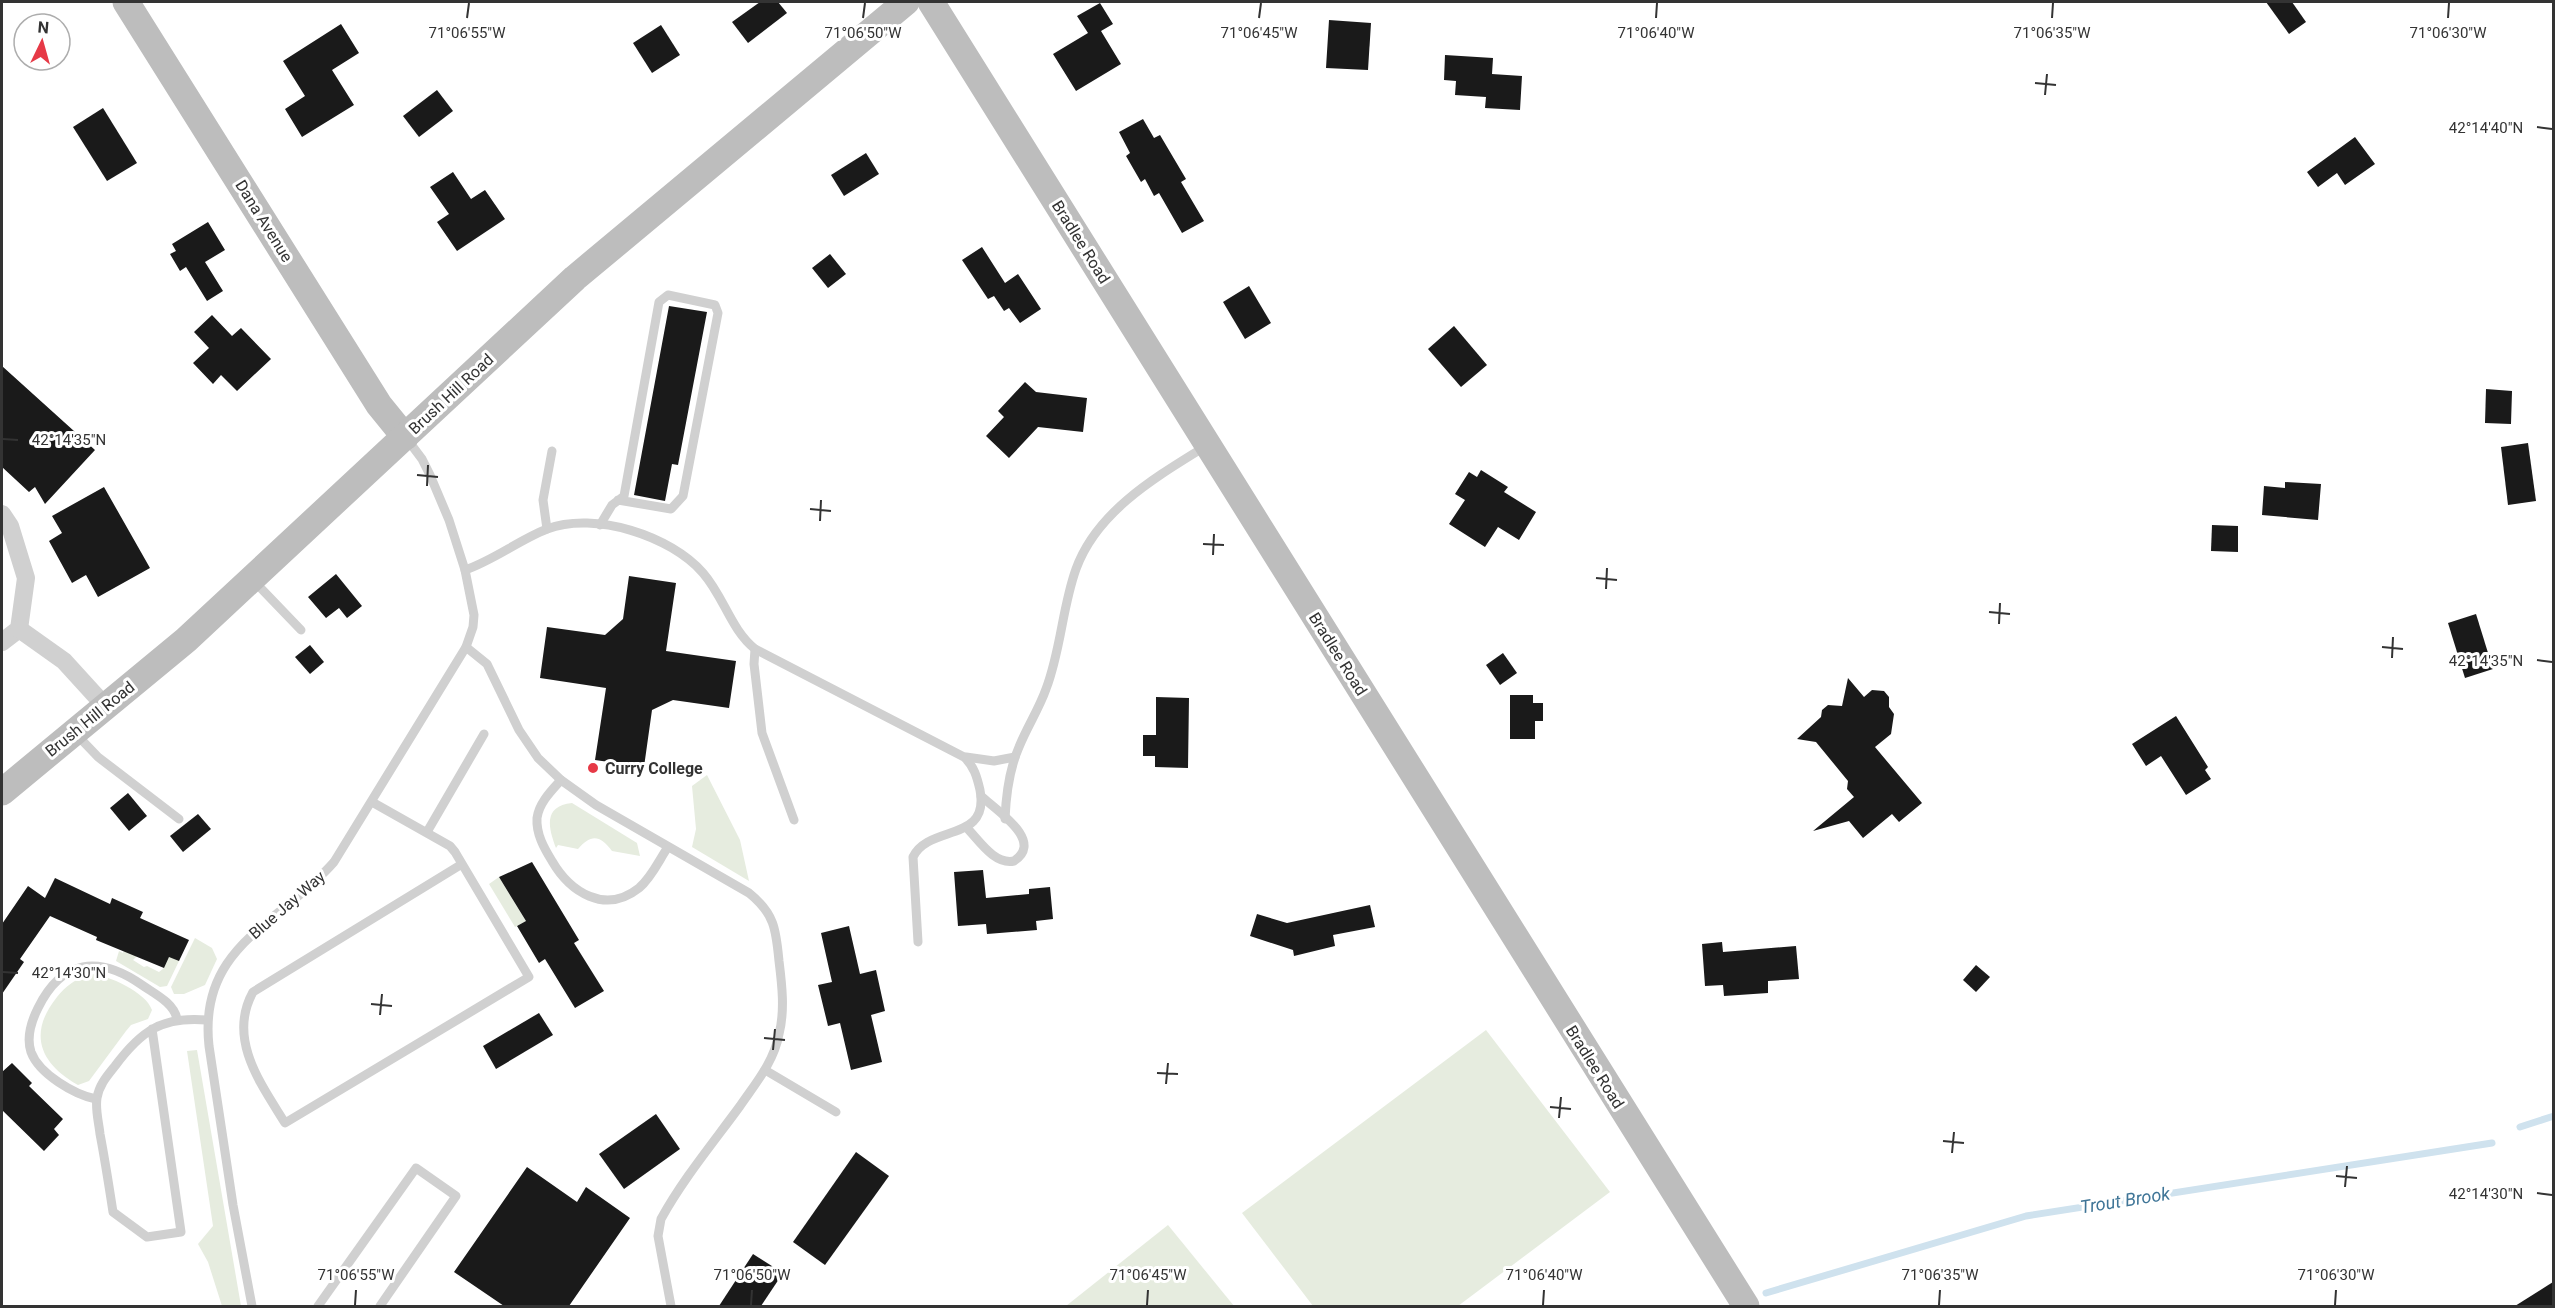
<svg xmlns="http://www.w3.org/2000/svg" width="2555" height="1308" viewBox="0 0 2555 1308" font-family="Roboto,sans-serif">
  <style>
    .green { fill: #e6ecdf }
    .lines { fill: none; stroke-linecap: round; stroke-linejoin: round }
    .stream { stroke: #cfe2ee; stroke-width: 7 }
    .building { fill: #1a1a1a }
    .lane { stroke: #d0d0d0; stroke-width: 9 }
    .street { stroke: #d0d0d0; stroke-width: 18 }
    .secondary { stroke: #bdbdbd; stroke-width: 27 }
    .ticks { fill: none; stroke: #333; stroke-width: 2 }
    .poi-dot { fill: #e63946; stroke: #fff; stroke-width: 2 }
    .labels { text-anchor: middle; dominant-baseline: central; stroke-width: 6; stroke-linejoin: round; paint-order: stroke }
    .street-label { font-size: 16px; fill: #333; stroke: #fff }
    .poi-label { font-size: 16px; font-weight: bold; fill: #333; stroke: #fff; text-anchor: start }
    .water-label { font-size: 18px; font-style: italic; fill: #3f7597; stroke: #fff }
    .ticks-label { font-size: 15px; text-anchor: middle; fill: #333; stroke: #fff; stroke-width: 6; stroke-linejoin: round; paint-order: stroke }
  </style>
  <rect width="100%" height="100%" fill="#fff"/>
  <g class="green">
    <polygon points="707,775 740,840 749,881 692,847 696,829 692,786"/>
    <path d="M 572,803 L 637,843 L 640,856 L 612,851 C 600,835 591,834 578,849 L 558,845 L 556,848 C 549,829 542,806 572,803 Z"/>
    <polygon points="499,877 526,921 515,927 489,884"/>
    <polygon points="195,938 212,948 217,959 205,985 184,994 174,994 171,987"/>
    <polygon points="124,950 137,956 133,960 144,967 147,966 159,972 164,968 169,956 179,961 167,986 160,987 116,961 119,951 123,953"/>
    <path d="M 91,974 C 108,975 146,992 152,1010 L 148,1019 L 131,1025 L 126,1031 L 89,1081 L 78,1085 C 39,1063 28,1033 57,997 C 66,986 76,978 91,974 Z"/>
    <polygon points="1486,1030 1610,1192 1458,1306 1313,1306 1242,1213"/>
    <polygon points="197,1050 241,1306 222,1306 208,1262 198,1244 213,1226 187,1051"/>
    <polygon points="1168,1225 1234,1306 1066,1306"/>
  </g>
  <g class="lines">
    <g class="stream">
      <polyline points="2520,1127 2554,1116"/>
      <polyline points="1766,1293 2026,1216 2492,1143"/>
    </g>
  </g>
  <g class="building">
    <polygon points="760,2 778,2 787,13 748,43 732,22"/>
    <polygon points="2266,2 2292,2 2306,22 2289,34"/>
    <polygon points="1100,3 1113,24 1101,31 1121,64 1076,91 1053,54 1088,33 1077,16"/>
    <polygon points="1329,20 1371,23 1368,70 1326,68"/>
    <polygon points="341,24 359,53 332,70 354,105 302,137 285,109 305,96 283,61"/>
    <polygon points="661,25 680,55 652,73 633,43"/>
    <polygon points="1445,55 1493,58 1492,74 1522,76 1520,110 1485,108 1486,97 1455,95 1456,81 1444,80"/>
    <polygon points="437,90 453,111 419,137 403,116"/>
    <polygon points="103,108 137,163 107,181 73,127"/>
    <polygon points="1143,119 1154,138 1160,135 1186,179 1181,182 1204,221 1182,233 1159,193 1154,196 1145,179 1141,182 1126,156 1130,153 1119,132"/>
    <polygon points="2355,137 2375,164 2345,185 2337,173 2318,187 2307,172"/>
    <polygon points="866,153 879,174 844,196 831,175"/>
    <polygon points="453,172 471,199 485,190 505,219 457,251 437,222 449,214 430,187"/>
    <polygon points="208,222 225,250 205,262 223,291 207,301 186,267 180,271 170,254 176,251 172,244"/>
    <polygon points="982,247 1005,283 1018,274 1041,309 1020,323 1009,308 1004,311 994,296 988,299 962,260"/>
    <polygon points="830,254 846,274 828,288 812,268"/>
    <polygon points="1249,286 1271,323 1245,339 1223,302"/>
    <polygon points="669,306 707,312 678,465 672,464 665,501 634,495"/>
    <polygon points="212,315 232,336 241,328 271,359 237,391 221,375 213,384 193,363 209,348 194,332"/>
    <polygon points="1454,326 1487,365 1461,387 1428,349"/>
    <polygon points="2,366 95,450 45,504 35,487 29,492 2,467"/>
    <polygon points="1025,382 1036,392 1087,398 1083,432 1038,427 1009,458 986,436 1004,417 998,411"/>
    <polygon points="2486,389 2512,391 2511,424 2485,423"/>
    <polygon points="2528,443 2536,501 2508,505 2501,447"/>
    <polygon points="1481,470 1508,487 1504,492 1536,512 1519,540 1498,527 1485,547 1449,524 1465,500 1455,494 1469,472 1477,477"/>
    <polygon points="2285,482 2321,484 2318,520 2262,515 2264,486 2285,488"/>
    <polygon points="104,487 150,568 98,597 86,575 72,583 49,541 62,533 52,516"/>
    <polygon points="2212,525 2238,526 2238,552 2211,551"/>
    <polygon points="336,574 362,606 347,618 339,608 326,618 308,597"/>
    <polygon points="629,576 676,583 666,651 736,661 729,708 673,700 652,710 644,767 595,760 606,688 540,678 547,627 605,635 623,619"/>
    <polygon points="2476,614 2493,669 2465,678 2448,623"/>
    <polygon points="310,645 324,662 310,674 295,657"/>
    <polygon points="1503,653 1517,673 1500,685 1486,665"/>
    <polygon points="1848,678 1864,697 1872,690 1884,691 1889,697 1889,707 1894,714 1891,734 1875,747 1922,803 1899,822 1892,814 1863,838 1849,821 1813,831 1854,797 1847,789 1848,781 1816,742 1797,739 1821,717 1822,710 1828,705 1842,706"/>
    <polygon points="1510,695 1533,695 1533,703 1543,703 1543,721 1535,721 1535,739 1510,739"/>
    <polygon points="1156,697 1189,698 1188,768 1155,767 1155,756 1143,756 1143,735 1156,735"/>
    <polygon points="2176,716 2208,767 2205,770 2211,779 2186,795 2161,756 2146,766 2132,744"/>
    <polygon points="128,793 147,816 129,831 110,808"/>
    <polygon points="198,814 211,829 183,852 170,836"/>
    <polygon points="532,862 579,940 574,943 604,991 575,1008 545,959 539,963 517,926 526,921 499,877"/>
    <polygon points="983,870 986,898 1029,894 1029,889 1050,887 1053,919 1036,921 1037,930 987,934 986,924 958,926 954,872"/>
    <polygon points="55,878 110,904 112,898 143,912 140,918 189,940 179,961 169,957 164,968 96,940 97,937 50,916 20,959 24,962 2,994 2,924 28,886 45,898"/>
    <polygon points="1370,905 1375,927 1333,935 1335,946 1294,956 1293,950 1250,936 1257,914 1287,923"/>
    <polygon points="849,926 860,974 876,970 885,1011 871,1015 882,1062 851,1070 840,1023 828,1026 818,985 832,982 821,933"/>
    <polygon points="1722,942 1723,952 1796,946 1799,979 1768,981 1768,993 1724,996 1723,985 1705,986 1702,944"/>
    <polygon points="1976,965 1990,977 1976,992 1963,980"/>
    <polygon points="539,1013 553,1035 496,1069 483,1046"/>
    <polygon points="12,1063 32,1083 29,1086 63,1119 54,1129 59,1135 44,1151 2,1110 2,1072"/>
    <polygon points="656,1114 680,1149 624,1189 599,1154"/>
    <polygon points="856,1152 889,1176 825,1265 793,1242"/>
    <polygon points="527,1167 577,1202 586,1187 630,1218 569,1306 504,1306 454,1272"/>
    <polygon points="753,1254 783,1273 761,1306 719,1306"/>
    <polygon points="2553,1282 2553,1306 2515,1306"/>
  </g>
  <g class="lines">
    <g class="lane">
      <polyline points="600,525 612,505 624,496 659,302 668,295 715,305 718,313 683,496 671,509 618,500"/>
      <polyline points="547,529 543,500 552,451"/>
      <path d="M 465,570 C 494,560 519,540 547,529 C 595,511 671,536 703,573 C 724,597 731,630 755,649 L 964,757 C 974,766 977,777 980,790 C 990,843 929,824 913,857 L 918,942"/>
      <polyline points="254,581 301,630"/>
      <path d="M 466,647 L 487,664 L 519,730 L 538,758 L 561,780 L 596,805 L 749,893 C 775,914 776,930 779,961 C 782,985 785,1011 779,1034 C 774,1062 755,1084 740,1106 C 713,1143 683,1179 661,1219 L 658,1236 L 671,1306"/>
      <polyline points="755,649 754,664 762,733 794,820"/>
      <polyline points="76,734 98,757 179,819"/>
      <polyline points="966,757 994,761 1015,757"/>
      <path d="M 561,780 C 551,791 539,803 537,818 C 536,834 544,848 552,861 C 570,892 605,915 639,888 C 652,877 659,860 668,847"/>
      <path d="M 372,802 L 450,846 L 455,852 L 529,977 L 285,1123 C 261,1084 227,1039 253,992 L 462,864"/>
      <path d="M 1005,819 C 1006,794 1009,770 1019,747 C 1027,727 1039,709 1046,689 C 1061,650 1062,608 1076,569 C 1097,511 1156,477 1206,446"/>
      <path d="M 966,827 C 979,840 994,865 1014,861 C 1045,841 996,810 981,796"/>
      <polyline points="427,832 484,734"/>
      <path d="M 152,1029 L 181,1232 L 147,1237 L 113,1212 C 109,1186 105,1160 100,1134 C 99,1123 95,1110 97,1098 C 99,1085 107,1076 115,1066 C 141,1031 162,1016 207,1020"/>
      <polyline points="765,1070 836,1112"/>
      <path d="M 96,1099 C 75,1095 39,1074 31,1052 C 26,1037 31,1022 38,1008 C 62,959 99,955 142,985 C 155,994 174,1003 177,1019"/>
      <path d="M 252,1306 L 233,1205 L 209,1046 C 198,946 279,925 334,862 L 466,647 L 473,627 L 474,615 L 465,570 L 449,520 L 430,475 L 422,459 L 407,439"/>
      <polyline points="318,1306 416,1168 456,1196 380,1306"/>
    </g>
    <g class="street">
      <polyline points="2,514 10,526 26,578 19,629 2,642"/>
      <polyline points="19,629 64,661 105,706"/>
    </g>
    <g class="secondary">
      <polyline points="126,2 379,405 405,437"/>
      <polyline points="931,2 1746,1306"/>
      <polyline points="2,792 186,640 575,278 906,2"/>
    </g>
  </g>
  <path class="ticks" d="M 467,18 L 469,3M 863,18 L 865,3M 1259,18 L 1261,3M 1656,18 L 1657,3M 2052,18 L 2053,3M 2448,18 L 2449,3M 2035,83 L 2056,85M 2045,95 L 2047,74M 2537,127 L 2552,129M 3,439 L 18,440M 417,475 L 438,477M 427,486 L 428,465M 810,509 L 831,511M 820,521 L 821,500M 1203,544 L 1224,545M 1213,555 L 1214,534M 1596,578 L 1617,580M 1606,589 L 1607,568M 1989,612 L 2010,614M 1999,624 L 2000,603M 2382,647 L 2403,649M 2392,658 L 2393,637M 2537,660 L 2552,662M 3,972 L 18,973M 371,1004 L 392,1006M 380,1015 L 382,994M 764,1038 L 785,1040M 773,1050 L 775,1029M 1157,1073 L 1178,1074M 1166,1084 L 1168,1063M 1550,1107 L 1571,1109M 1559,1118 L 1561,1097M 1943,1141 L 1964,1143M 1952,1153 L 1954,1132M 2336,1176 L 2357,1178M 2345,1187 L 2347,1166M 2537,1193 L 2552,1195M 355,1305 L 356,1290M 751,1305 L 752,1290M 1147,1305 L 1148,1290M 1543,1305 L 1544,1290M 1939,1305 L 1940,1290M 2335,1305 L 2336,1290"/>
  <circle class="poi-dot" cx="593" cy="768" r="6"/>
  <g class="labels">
    <g class="street-label">
      <text transform="translate(264 221) rotate(58)">Dana Avenue</text>
      <text transform="translate(1081 242) rotate(58)">Bradlee Road</text>
      <text transform="translate(451 394) rotate(-43)">Brush Hill Road</text>
      <text transform="translate(1338 654) rotate(58)">Bradlee Road</text>
      <text transform="translate(90 719) rotate(-39)">Brush Hill Road</text>
      <text transform="translate(287 905) rotate(-41)">Blue Jay Way</text>
      <text transform="translate(1595 1067) rotate(58)">Bradlee Road</text>
    </g>
    <g class="poi-label">
      <text x="605" y="768">Curry College</text>
    </g>
    <g class="water-label">
      <text transform="translate(2125 1200) rotate(-9)">Trout Brook</text>
    </g>
  </g>
  <g class="ticks-label">
    <text x="467" y="38">71°06'55"W</text>
    <text x="863" y="38">71°06'50"W</text>
    <text x="1259" y="38">71°06'45"W</text>
    <text x="1656" y="38">71°06'40"W</text>
    <text x="2052" y="38">71°06'35"W</text>
    <text x="2448" y="38">71°06'30"W</text>
    <text x="2486" y="133">42°14'40"N</text>
    <text x="69" y="445">42°14'35"N</text>
    <text x="2486" y="666">42°14'35"N</text>
    <text x="69" y="978">42°14'30"N</text>
    <text x="2486" y="1199">42°14'30"N</text>
    <text x="356" y="1280">71°06'55"W</text>
    <text x="752" y="1280">71°06'50"W</text>
    <text x="1148" y="1280">71°06'45"W</text>
    <text x="1544" y="1280">71°06'40"W</text>
    <text x="1940" y="1280">71°06'35"W</text>
    <text x="2336" y="1280">71°06'30"W</text>
  </g>
  <rect width="2555" height="1308" fill="none" stroke="#333333" stroke-width="6"/>
  <g transform="translate(42 42) rotate(5)"><circle r="28" fill="#ffffff" stroke="#adadad" stroke-width="1.5"/>
  <path d="M0-4.5L10 22L0 15L-10 22Z" fill="#e63946"/>
  <text y="-9" font-size="16" font-weight="bold" text-anchor="middle" fill="#333333">N</text>
  </g>
</svg>
